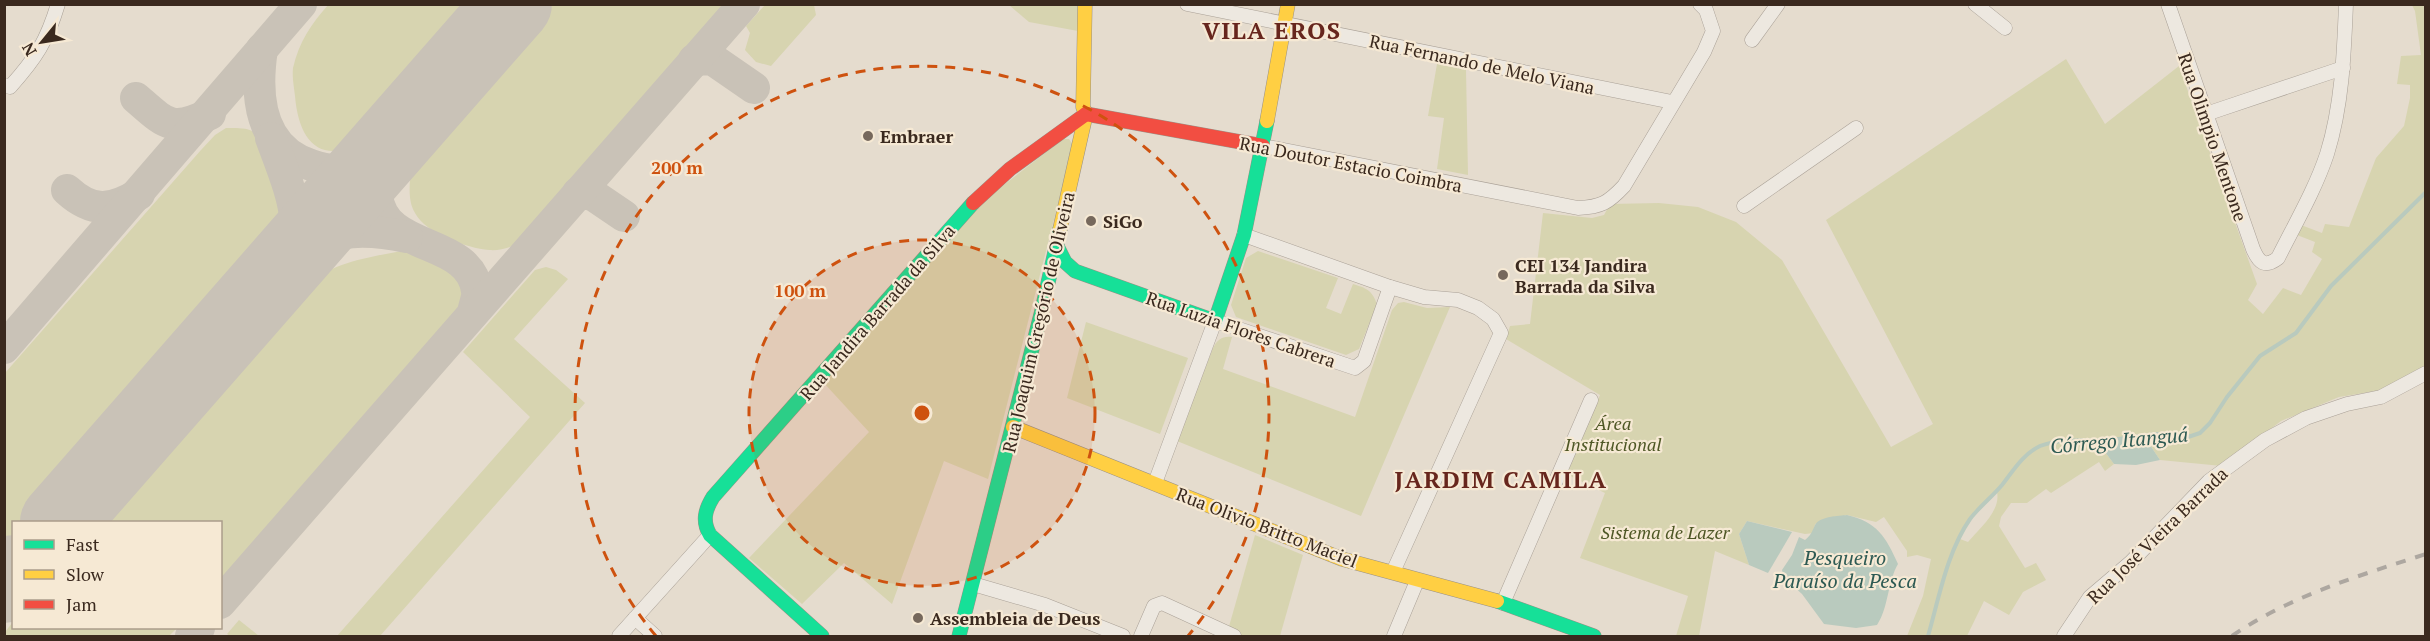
<svg xmlns="http://www.w3.org/2000/svg" width="2430" height="641" viewBox="0 0 2430 641" font-family="'PT Serif',serif">
  <style>
    .green { fill: #d7d4b0; fill-rule: evenodd }
    .water { fill: #b9cabe }
    .lines { fill: none; stroke-linecap: round; stroke-linejoin: round }
    .stream { stroke: #b9cabe; stroke-width: 4 }
    .taxiway { stroke: #c9c2b7; stroke-width: 32 }
    .runway { stroke: #c9c2b7; stroke-width: 78 }
    .street-casing { stroke: #aaa197; stroke-width: 15 }
    .fast-casing { stroke: #9a9186; stroke-width: 15 }
    .slow-casing { stroke: #9a9186; stroke-width: 15 }
    .jam-casing { stroke: #9a9186; stroke-width: 15 }
    .street { stroke: #ede8e0; stroke-width: 14 }
    .fast { stroke: #16e098; stroke-width: 14 }
    .slow { stroke: #ffcf43; stroke-width: 14 }
    .jam { stroke: #f24e42; stroke-width: 14 }
    .rail { stroke: #ada7a0; stroke-width: 4; stroke-dasharray: 10 10; stroke-linecap: butt }
    .ring { fill: none; stroke: #ce520f; stroke-width: 3; stroke-dasharray: 10 8 }
    .poi-dot { fill: #76685c; stroke: #f6e9d4; stroke-width: 2 }
    .labels { text-anchor: middle; dominant-baseline: central; stroke-width: 4.5; stroke-linejoin: round; paint-order: stroke }
    .street-label { font-size: 18px; fill: #3a291e; stroke: #f6e9d4 }
    .poi-label { font-size: 18px; font-weight: bold; fill: #3a291e; stroke: #f6e9d4; text-anchor: start }
    .park-label { font-size: 18px; font-style: italic; fill: #4e5725; stroke: #f6e9d4 }
    .water-label { font-size: 20px; font-style: italic; fill: #2d5a53; stroke: #f6e9d4 }
    .district-label { font-size: 24px; font-weight: bold; letter-spacing: 1.5px; fill: #67261d; stroke: #f6e9d4 }
    .centre { fill: #ce520f; stroke: #f6e9d4; stroke-width: 3 }
    .ring-label { font-size: 18px; text-anchor: middle; font-weight: bold; fill: #ce520f; stroke: #f6e9d4; stroke-width: 4.5; stroke-linejoin: round; paint-order: stroke }
  </style>
  <rect width="100%" height="100%" fill="#e5dcce"/>
  <g class="green">
    <path d="M 329,4 L 486,4 L 486,5 L 370,137 C 324,168 299,145 295,96 C 294,87 292,77 293,68 C 299,42 311,24 329,4 Z"/>
    <path d="M 553,5 L 732,5 L 521,243 C 510,247 501,251 489,250 C 467,248 426,234 415,213 C 407,200 410,182 411,167 Z"/>
    <polygon points="765,5 814,5 816,15 771,66 756,62 745,50 750,33 746,26"/>
    <polygon points="1009,5 1078,5 1078,31 1029,22"/>
    <path d="M 2412,5 L 2425,5 L 2425,368 L 2382,390 L 2339,397 L 2281,421 L 2222,466 L 2160,460 L 2144,436 L 2101,440 L 2102,448 L 2114,464 L 2105,471 L 2099,462 L 2051,493 L 2046,489 L 2027,503 L 2011,503 L 2001,517 L 1999,526 L 2025,568 L 2036,563 L 2046,580 L 2023,592 L 2009,615 L 1984,601 L 1967,636 L 1907,636 L 1923,596 L 1931,559 L 1917,555 L 1907,557 L 1907,551 L 1884,517 L 1876,522 L 1847,515 L 1815,524 L 1814,533 L 1805,534 L 1747,521 L 1739,534 L 1749,565 L 1715,551 L 1699,636 L 1676,636 L 1688,596 L 1580,558 L 1605,493 L 1566,474 L 1600,395 L 1506,339 L 1510,326 L 1530,324 L 1543,213 L 1592,218 L 1604,215 L 1610,204 L 1659,203 L 1698,207 L 1736,222 L 1782,260 L 1891,447 L 1933,424 L 1826,220 L 2066,59 L 2105,124 L 2179,66 L 2257,284 L 2248,300 L 2263,314 L 2283,288 L 2301,295 L 2322,259 L 2312,252 L 2315,242 L 2297,235 L 2301,225 L 2322,233 L 2325,224 L 2349,227 L 2376,158 L 2404,126 L 2410,98 L 2410,85 L 2397,84 L 2401,56 L 2421,55 L 2415,11 ZM 1997,492 C 2001,511 1979,529 1968,542 L 1960,539 L 1970,520 Z"/>
    <polygon points="1437,64 1466,70 1468,175 1437,169 1444,118 1428,116"/>
    <path d="M 226,128 C 236,128 249,127 257,134 C 270,144 289,202 286,217 C 284,230 276,240 269,250 L 31,522 L 14,522 L 13,542 L 5,553 L 5,373 L 201,150 L 215,135 Z"/>
    <polygon points="1063,139 1069,139 1073,145 988,479 944,461 892,604 844,563 802,604 749,558 869,432 823,382 983,201"/>
    <path d="M 407,250 C 440,255 479,266 465,308 L 221,580 L 220,522 L 100,522 L 303,287 C 332,262 370,257 407,250 Z"/>
    <path d="M 1258,251 L 1338,278 L 1326,308 L 1341,314 L 1353,284 C 1366,288 1372,290 1377,304 L 1359,349 L 1346,355 L 1236,317 L 1231,305 L 1246,258 Z"/>
    <polygon points="546,267 556,270 568,279 514,339 585,403 380,636 337,636 530,417 463,352 535,270"/>
    <path d="M 1404,302 L 1427,308 L 1450,307 L 1361,516 L 1177,441 L 1213,348 C 1218,339 1222,336 1232,337 L 1223,369 L 1355,417 L 1392,310 L 1398,303 Z"/>
    <polygon points="1086,322 1188,358 1160,434 1067,398"/>
    <polygon points="1255,535 1303,555 1280,636 1241,636 1228,630"/>
    <polygon points="239,620 259,636 230,636 227,634"/>
    <polygon points="13,622 14,628 177,628 169,636 5,636 5,632"/>
  </g>
  <g class="water">
    <polygon points="2144,436 2160,460 2136,465 2114,464 2102,448 2101,440"/>
    <path d="M 1847,515 C 1877,522 1886,537 1898,564 C 1887,583 1889,607 1877,625 L 1856,628 L 1824,624 L 1802,594 L 1784,578 L 1782,570 L 1792,555 L 1799,537 L 1805,540 C 1811,535 1812,532 1815,525 C 1820,516 1839,516 1847,515 Z"/>
    <polygon points="1747,521 1792,532 1768,573 1749,565 1739,534"/>
  </g>
  <g class="lines">
    <g class="stream">
      <polyline points="2111,440 2156,434 2188,437 2200,433 2210,423 2227,397 2260,356 2296,333 2331,286 2426,192"/>
      <path d="M 1928,636 C 1939,598 1947,552 1970,519 C 1979,507 1992,497 2002,485 C 2013,471 2023,454 2040,446 C 2060,438 2083,441 2104,440"/>
    </g>
    <g class="taxiway">
      <path d="M 262,49 C 255,95 259,149 311,165 C 325,170 342,172 356,166 C 377,159 391,141 407,126 C 398,137 385,150 379,163 C 374,172 376,185 377,195 C 383,254 470,236 477,291 C 478,297 474,306 473,313"/>
      <polyline points="694,60 712,59 754,88"/>
      <path d="M 136,98 C 167,125 171,132 210,114"/>
      <path d="M 271,138 C 279,160 297,202 295,225 C 294,239 289,252 284,266 C 327,230 353,226 407,237"/>
      <path d="M 67,190 C 92,213 111,211 139,194"/>
      <polyline points="578,193 593,195 624,216"/>
      <polyline points="4,348 301,4"/>
      <polyline points="220,603 744,4"/>
      <polyline points="191,636 199,628"/>
    </g>
    <g class="runway">
      <polyline points="59,522 513,4"/>
      <polyline points="4,584 14,574"/>
    </g>
    <defs>
      <g id="street">
        <polyline points="1187,4 1672,102"/>
        <polyline points="1975,4 2005,28"/>
        <path d="M 2168,4 L 2253,249 C 2259,263 2265,268 2278,258 C 2295,224 2315,190 2327,154 C 2342,106 2344,55 2346,4"/>
        <polyline points="1752,40 1778,4"/>
        <path d="M 4,85 L 10,87 C 36,58 47,41 58,4"/>
        <polyline points="2206,114 2343,68"/>
        <path d="M 1263,146 L 1578,208 C 1601,207 1608,203 1624,186 L 1704,52 L 1713,31 L 1706,10 L 1700,4"/>
        <polyline points="1744,206 1856,128"/>
        <polyline points="1244,235 1390,287 1424,297 1458,300 1478,308 1493,319 1501,333 1393,572"/>
        <polyline points="1155,483 1215,321 1355,368 1364,361 1390,287"/>
        <polyline points="973,584 1045,605 1123,636"/>
        <polyline points="1503,603 1591,400"/>
        <polyline points="635,618 655,636"/>
        <polyline points="619,636 710,535"/>
        <polyline points="1141,636 1154,606 1162,603 1234,636"/>
        <polyline points="1394,636 1417,581"/>
        <polyline points="2064,636 2090,597 2131,562 2209,481 2265,440 2306,418 2347,404 2381,397 2426,373"/>
      </g>
      <g id="fast">
        <polyline points="1057,246 1065,262 1075,271 1215,321 1244,235 1267,121"/>
        <polyline points="1497,601 1594,636"/>
        <path d="M 822,636 L 710,535 C 702,521 705,510 713,497 L 973,203"/>
        <polyline points="959,636 1042,310 1060,229"/>
      </g>
      <g id="slow">
        <polyline points="1267,121 1288,4"/>
        <polyline points="1060,229 1086,114 1083,107 1085,4"/>
        <polyline points="1013,427 1342,559 1497,601"/>
      </g>
      <g id="jam">
        <polyline points="1086,114 1263,146"/>
        <polyline points="973,203 1010,169 1086,114"/>
      </g>
    </defs>
    <use href="#street" class="street-casing"/>
    <use href="#fast" class="fast-casing"/>
    <use href="#slow" class="slow-casing"/>
    <use href="#jam" class="jam-casing"/>
    <use href="#street" class="street"/>
    <use href="#fast" class="fast"/>
    <use href="#slow" class="slow"/>
    <use href="#jam" class="jam"/>
    <path class="rail" d="M 2232,636 C 2290,596 2358,576 2426,554"/>
  </g>
  <circle cx="922" cy="413" r="173" fill="#ce520f" fill-opacity=".12"/>
  <g class="ring">
    <circle cx="922" cy="413" r="173"/>
    <path d="M656 636A347 347 0 1 1 1188 636"/>
  </g>
  <g class="poi-dot">
    <circle cx="868" cy="136" r="6"/>
    <circle cx="1091" cy="221" r="6"/>
    <circle cx="1503" cy="275" r="6"/>
    <circle cx="918" cy="618" r="6"/>
  </g>
  <g class="labels">
    <g class="street-label">
      <text transform="translate(1482 64) rotate(12)">Rua Fernando de Melo Viana</text>
      <text transform="translate(2213 137) rotate(71)">Rua Olimpio Mentone</text>
      <text transform="translate(1351 164) rotate(11)">Rua Doutor Estacio Coimbra</text>
      <text transform="translate(877 312) rotate(-49)">Rua Jandira Barrada da Silva</text>
      <text transform="translate(1038 322) rotate(-77)">Rua Joaquim Gregório de Oliveira</text>
      <text transform="translate(1241 329) rotate(19)">Rua Luzia Flores Cabrera</text>
      <text transform="translate(1267 527) rotate(21)">Rua Olivio Britto Maciel</text>
      <text transform="translate(2157 535) rotate(-44)">Rua José Vieira Barrada</text>
    </g>
    <g class="poi-label">
      <text x="880" y="136">Embraer</text>
      <text x="1103" y="221">SiGo</text>
      <text x="1515" y="265">CEI 134 Jandira<tspan x="1515" dy="21">Barrada da Silva</tspan></text>
      <text x="930" y="618">Assembleia de Deus</text>
    </g>
    <g class="park-label">
      <text x="1613" y="423">Área<tspan x="1613" dy="21">Institucional</tspan></text>
      <text x="1665" y="532">Sistema de Lazer</text>
    </g>
    <g class="water-label">
      <text transform="translate(2119 440) rotate(-5)">Córrego Itanguá</text>
      <text x="1845" y="557">Pesqueiro<tspan x="1845" dy="23">Paraíso da Pesca</tspan></text>
    </g>
    <g class="district-label">
      <text x="1272" y="30">VILA EROS</text>
      <text x="1501" y="479">JARDIM CAMILA</text>
    </g>
  </g>
  <circle cx="922" cy="413" r="9" class="centre"/>
  <g class="ring-label">
    <text x="677" y="174">200 m</text>
    <text x="800" y="297">100 m</text>
  </g>
  <rect width="2430" height="641" fill="none" stroke="#3a291e" stroke-width="12"/>
  <rect x="12" y="521" width="210" height="108" fill="#f6e9d4" stroke="#ab9c8b" stroke-width="1.5"/>
  <rect x="24" y="540" width="30" height="9" fill="#16e098" stroke="#ab9c8b" stroke-width="1.5"/>
  <text x="66" y="551" font-size="18" fill="#3a291e">Fast</text>
  <rect x="24" y="570" width="30" height="9" fill="#ffcf43" stroke="#ab9c8b" stroke-width="1.5"/>
  <text x="66" y="581" font-size="18" fill="#3a291e">Slow</text>
  <rect x="24" y="600" width="30" height="9" fill="#f24e42" stroke="#ab9c8b" stroke-width="1.5"/>
  <text x="66" y="611" font-size="18" fill="#3a291e">Jam</text>
  <g transform="translate(42 42) rotate(240)" stroke="#f6e9d4" stroke-width="4.5" paint-order="stroke">
  <path d="M0-4.5L10 22L0 15L-10 22Z" fill="#3a291e"/>
  <text y="-9" font-size="16" font-weight="bold" text-anchor="middle" fill="#3a291e">N</text>
  </g>
</svg>
